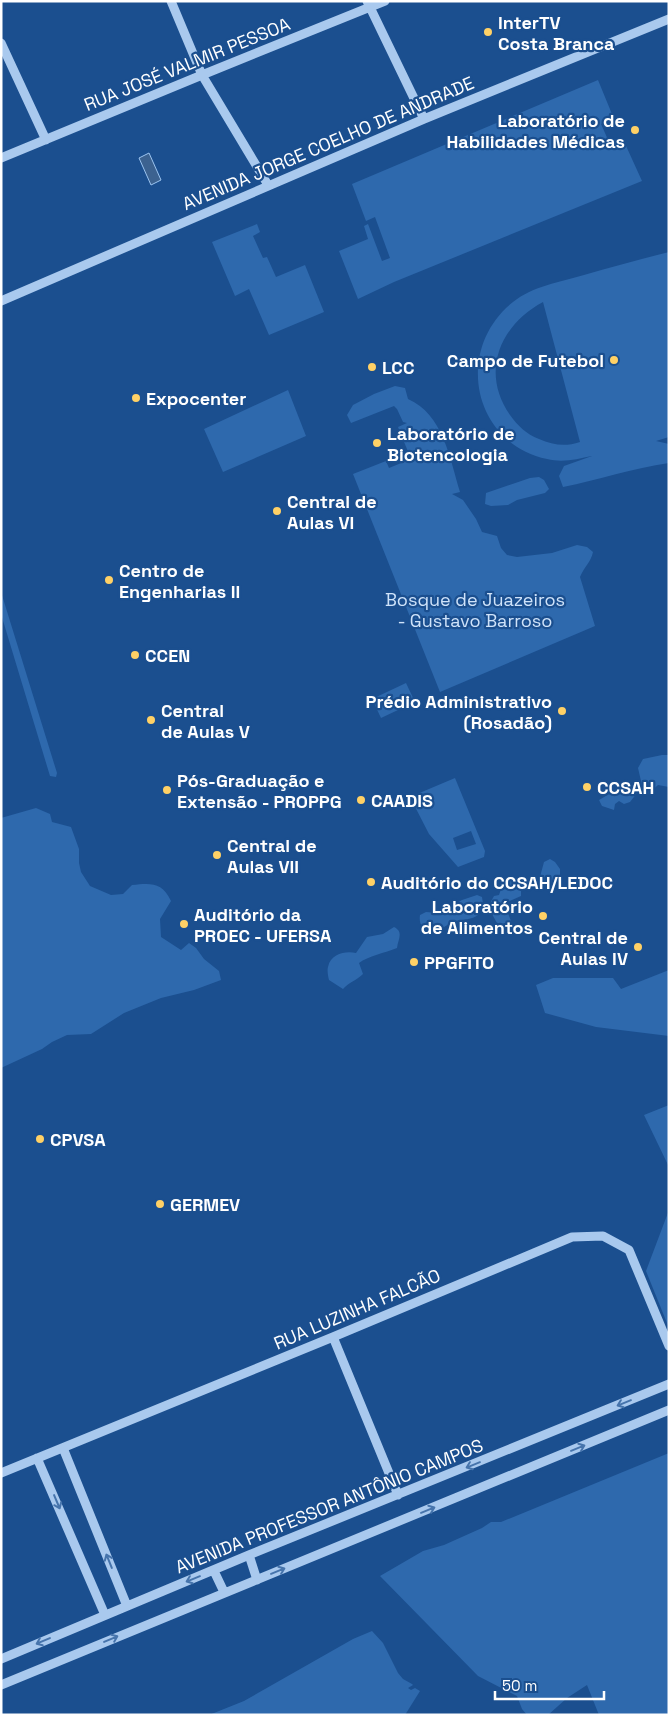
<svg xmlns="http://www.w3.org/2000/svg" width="670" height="1716" font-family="'Space Grotesk',sans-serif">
<rect width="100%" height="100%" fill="#1b4f8f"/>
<path fill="#2e69ad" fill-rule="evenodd" d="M598,80L614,119L601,124L609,142L622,137L642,181L394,282L358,299L339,251L368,239L364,226L368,224L382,261L390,258L375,217L366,221L352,184Z
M257,224L260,232L253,236L263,258L267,257L276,277L305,265L324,312L269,335L249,289L235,296L212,242Z
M669,252V437L656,441L669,444V463C633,468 598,480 563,487L559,476L564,466L592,456C577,459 563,463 547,459C472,443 454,349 513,302C533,286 560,282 584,275C612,267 641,259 669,252ZM543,302L580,442C565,447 553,445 539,439C526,434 518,426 510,415C480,372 500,325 543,302Z
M395,386L405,388L408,399C443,414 450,459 460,492L452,494L463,500L476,519L482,532L497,536L501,548L507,555L517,557L552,553L577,545L587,547L593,552C591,562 584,567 580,577L595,626L440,692L353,474L386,461L389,468L411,459L398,427L407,423L403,422L397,409L394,406L351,423L347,415L353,405L374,394Z
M288,390L306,436L223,472L204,429Z
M539,477L544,480L549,489L545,493L517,500L508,505L491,506L485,504L486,493L530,478Z
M1,592L57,773L56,777L50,776L1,614Z
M406,683L415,702L381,718L372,699Z
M662,755H669V787L658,785L648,794L637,793L630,802L624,804L619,801L615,804L614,810L602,806L599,800L611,793L640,782L641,781L638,768L643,759Z
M455,778L485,851L484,857L458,867L429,834L410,797ZM471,831L476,844L457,850L453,838Z
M36,808L50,814L52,822L71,827L79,849V863L81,872L90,886L111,895L123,894L132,885C151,883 162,882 171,901L160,919L161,937L181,950L189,943L196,948L204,959L219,971L221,980L194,990L161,998L124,1013L91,1034L67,1035L52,1042L42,1049L1,1068V818Z
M550,859L555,862L560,869V880L556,884L537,888L544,862Z
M510,880L518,882L521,887V896L505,903C506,914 516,924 511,934L497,927V923L488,907L494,896L499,895L503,883Z
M477,895L482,897L483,904C482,907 480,912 478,915C472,920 463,919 456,921C449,923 444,928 438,930C426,935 418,926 420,915L426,912L439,913L462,900Z
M394,927C404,932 398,939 397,948C385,953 368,956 359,963L363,974C356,981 349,982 343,989L329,980C328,976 327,970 328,967C331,953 346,951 356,953L367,937L383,934Z
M669,970V1036L596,1027L545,1013L536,985L553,978H613L621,989Z
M669,1105V1167L644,1115Z
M669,1210V1328L646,1271Z
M669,1453V1715H599L587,1685L567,1698L548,1715H527L522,1709L517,1696L478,1676L380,1576L423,1551L444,1545L482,1528L491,1522H501Z
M372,1631L383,1643L398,1673L403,1679L412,1684L413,1685L408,1688L411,1690L415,1688L420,1691L405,1715H209L244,1701L353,1639Z"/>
<path fill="#3c6290" stroke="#9cc4f0" d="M149,153L161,180L151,185L139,158Z"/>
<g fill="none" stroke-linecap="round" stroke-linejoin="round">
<path stroke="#a9c9ee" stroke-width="9" d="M171,1L202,75L268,185
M367,1L424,119
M1,43L46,140
M1,158L202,75L385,1
M1,301L424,119L669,19
M333,1337L398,1495
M63,1448L127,1606
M37,1458L105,1615
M1,1473L333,1337L572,1237L603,1236L629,1250L669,1346
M249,1555L257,1580
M214,1571L224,1592
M1,1659L249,1555L669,1384
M1,1685L669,1410"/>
</g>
<defs><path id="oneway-shaft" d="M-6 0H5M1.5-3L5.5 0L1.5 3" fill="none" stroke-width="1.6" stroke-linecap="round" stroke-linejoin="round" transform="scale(1.25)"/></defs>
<g stroke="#4674ac">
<use href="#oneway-shaft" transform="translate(624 1403) rotate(158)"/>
<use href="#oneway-shaft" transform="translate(578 1448) rotate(-22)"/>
<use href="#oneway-shaft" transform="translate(473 1465) rotate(158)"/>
<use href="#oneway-shaft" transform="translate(57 1502) rotate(67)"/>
<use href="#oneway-shaft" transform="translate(428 1510) rotate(-22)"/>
<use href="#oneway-shaft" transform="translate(109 1561) rotate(-112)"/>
<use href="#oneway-shaft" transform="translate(278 1571) rotate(-22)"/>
<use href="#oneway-shaft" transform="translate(193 1579) rotate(158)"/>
<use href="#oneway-shaft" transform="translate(111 1639) rotate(-23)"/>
<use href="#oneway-shaft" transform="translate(43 1641) rotate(157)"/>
</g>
<g fill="#ffd166" stroke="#1b4f8f" stroke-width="2">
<circle cx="488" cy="32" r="5"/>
<circle cx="635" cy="130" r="5"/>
<circle cx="614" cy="360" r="5"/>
<circle cx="372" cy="367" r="5"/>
<circle cx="136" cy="398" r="5"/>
<circle cx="377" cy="443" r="5"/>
<circle cx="277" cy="511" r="5"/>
<circle cx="109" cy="580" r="5"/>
<circle cx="135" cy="655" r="5"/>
<circle cx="562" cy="711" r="5"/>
<circle cx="151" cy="720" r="5"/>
<circle cx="587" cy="787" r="5"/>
<circle cx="167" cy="790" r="5"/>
<circle cx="361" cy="800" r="5"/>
<circle cx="217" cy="855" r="5"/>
<circle cx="371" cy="882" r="5"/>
<circle cx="543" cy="916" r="5"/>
<circle cx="184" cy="924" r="5"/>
<circle cx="638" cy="947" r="5"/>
<circle cx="414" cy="962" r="5"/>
<circle cx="40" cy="1139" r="5"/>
<circle cx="160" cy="1204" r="5"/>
</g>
<g text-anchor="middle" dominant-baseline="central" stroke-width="4.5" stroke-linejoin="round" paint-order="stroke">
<g font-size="18" font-weight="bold" fill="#fff" stroke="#1b4f8f" text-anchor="start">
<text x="498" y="22">InterTV<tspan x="498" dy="21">Costa Branca</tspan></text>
<text x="625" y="120" text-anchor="end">Laboratório de<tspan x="625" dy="21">Habilidades Médicas</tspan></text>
<text x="604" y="360" text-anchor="end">Campo de Futebol</text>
<text x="382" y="367">LCC</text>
<text x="146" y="398">Expocenter</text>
<text x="387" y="433">Laboratório de<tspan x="387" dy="21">Biotencologia</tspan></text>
<text x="287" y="501">Central de<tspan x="287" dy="21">Aulas VI</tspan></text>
<text x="119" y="570">Centro de<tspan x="119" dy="21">Engenharias II</tspan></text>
<text x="145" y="655">CCEN</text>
<text x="552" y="701" text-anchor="end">Prédio Administrativo<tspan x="552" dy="21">(Rosadão)</tspan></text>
<text x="161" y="710">Central<tspan x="161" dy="21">de Aulas V</tspan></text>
<text x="177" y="780">Pós-Graduação e<tspan x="177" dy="21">Extensão - PROPPG</tspan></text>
<text x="597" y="787">CCSAH</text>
<text x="371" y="800">CAADIS</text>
<text x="227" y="845">Central de<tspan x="227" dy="21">Aulas VII</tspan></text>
<text x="381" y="882">Auditório do CCSAH/LEDOC</text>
<text x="533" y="906" text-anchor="end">Laboratório<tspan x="533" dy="21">de Alimentos</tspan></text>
<text x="194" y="914">Auditório da<tspan x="194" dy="21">PROEC - UFERSA</tspan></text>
<text x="628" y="937" text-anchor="end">Central de<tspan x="628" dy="21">Aulas IV</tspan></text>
<text x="424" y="962">PPGFITO</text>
<text x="50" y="1139">CPVSA</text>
<text x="170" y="1204">GERMEV</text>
</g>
<g font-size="18" fill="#fff" stroke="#1b4f8f">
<text transform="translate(187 64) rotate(-22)">RUA JOSÉ VALMIR PESSOA</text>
<text transform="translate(328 143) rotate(-23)">AVENIDA JORGE COELHO DE ANDRADE</text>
<text transform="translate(357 1309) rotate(-23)">RUA LUZINHA FALCÃO</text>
<text transform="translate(329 1506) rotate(-22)">AVENIDA PROFESSOR ANTÔNIO CAMPOS</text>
</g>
<g font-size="18" fill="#cfe3fa" stroke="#1b4f8f">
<text x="475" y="599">Bosque de Juazeiros<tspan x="475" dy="21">- Gustavo Barroso</tspan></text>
</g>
</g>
<rect width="670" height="1716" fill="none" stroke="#ffffff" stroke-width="5"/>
<path d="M495 1691v8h109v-8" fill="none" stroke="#ffffff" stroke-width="2.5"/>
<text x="502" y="1691" font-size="15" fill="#ffffff" stroke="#1b4f8f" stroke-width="4" paint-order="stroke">50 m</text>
</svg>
